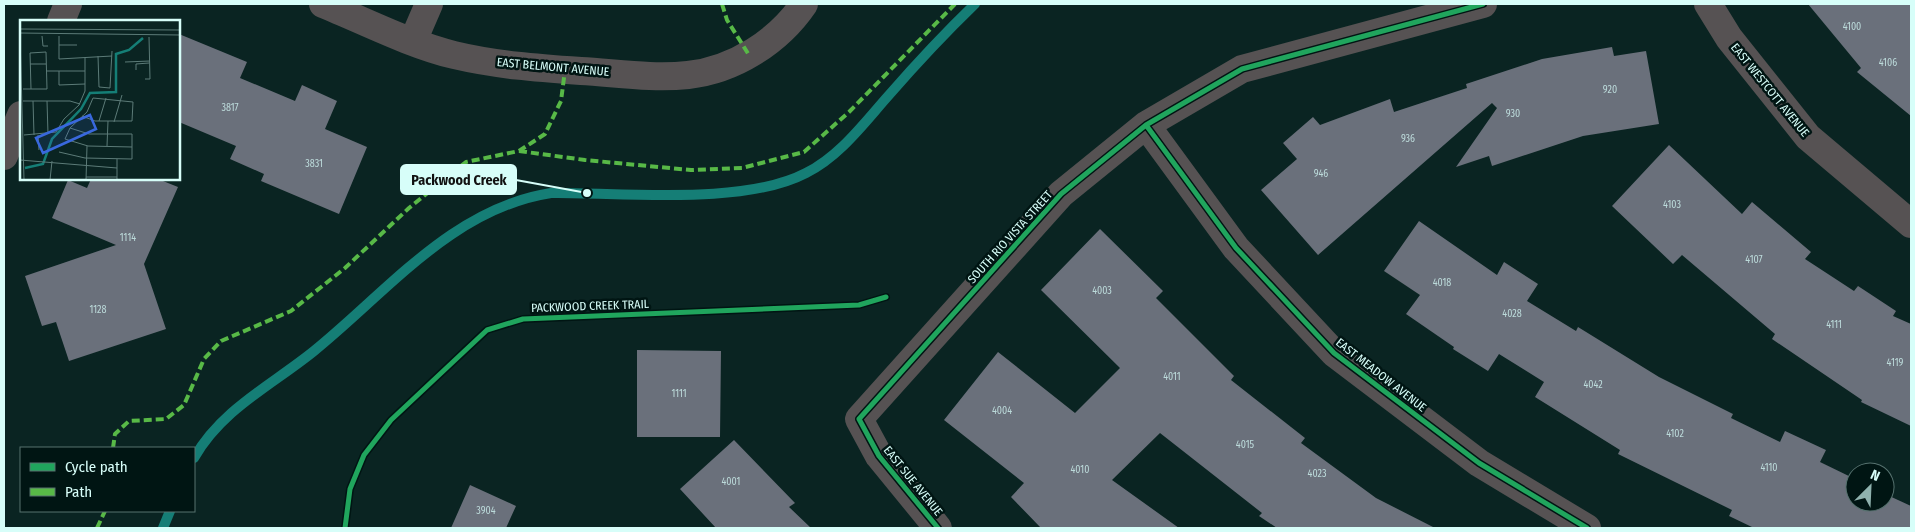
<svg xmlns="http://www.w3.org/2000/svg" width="1915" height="532" font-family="'Fira Sans Condensed',sans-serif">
<rect width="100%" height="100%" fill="#0a2422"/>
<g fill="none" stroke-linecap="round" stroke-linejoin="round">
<path stroke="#157e76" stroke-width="10" d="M194,458C222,409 272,385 314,351C387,292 453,208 551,193C622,192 743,206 806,173C840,156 864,123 889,95C916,64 945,33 975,4
M163,528L170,511"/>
</g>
<path fill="#6a707b" d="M1808,4H1911V116L1857,72L1861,68Z
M179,34L247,62L240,78L295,101L302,85L337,101L325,129L367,147L339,214L261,181L264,174L230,159L236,146L179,122Z
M1612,47L1614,56L1646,51L1659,124L1583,136L1492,166L1489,156L1456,167L1497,108L1492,103L1318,255L1261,190L1297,159L1283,143L1313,117L1320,125L1390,99L1394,112L1467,88L1466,84L1542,59Z
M1669,145L1742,214L1752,202L1811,252L1805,259L1854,291L1858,286L1896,311L1893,316L1911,324V426L1861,402L1862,400L1772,339L1775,334L1682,255L1673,264L1612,206Z
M91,179H158L178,187L144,264L166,329L69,361L56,322L42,326L25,276L116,245L52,218L68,180L87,188Z
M1419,221L1497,275L1504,262L1538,284L1527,301L1576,331L1578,327L1659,377L1733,414L1731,418L1780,442L1785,431L1826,450L1820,462L1855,479V502H1885V494L1911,506V528H1754L1729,516L1732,510L1618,454L1620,450L1535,397L1544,382L1499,354L1488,371L1453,349L1454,347L1406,314L1420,295L1384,271Z
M1100,229L1163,291L1156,298L1234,376L1231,380L1305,438L1301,443L1376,498L1435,528H1277L1259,516L1262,513L1160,433L1112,480L1179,528H1041L1011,497L1024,483L944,420L998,352L1075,413L1120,368L1041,290Z
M637,350L721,351L720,437H637Z
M734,440L795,503L789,507L811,528H716L680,489Z
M470,485L516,506L506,528H451Z"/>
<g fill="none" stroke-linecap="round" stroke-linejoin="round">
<path stroke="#565253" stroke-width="28" d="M323,4C365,21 409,44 454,55C496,65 538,68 581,71C616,73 653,79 688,75C734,70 778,42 804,4
M1708,4L1729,38L1808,137L1911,224
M61,21L68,4
M413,41L429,4
M1146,125L1236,248L1334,353L1479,463L1587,528
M4,156L21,115
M938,528L879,456L859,419L1061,194L1146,125L1242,69L1483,4"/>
<path stroke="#58b947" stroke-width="4" stroke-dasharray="8 4" stroke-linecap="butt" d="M722,4L727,20L749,55
M519,151L585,160L691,170L742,168L804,152L849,112L955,4
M113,448L115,434L129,421L166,419L184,405L204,359L221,341L291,311L345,268L409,208L466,162L519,151L545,134L561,101L565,70
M97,528L105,511"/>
<g stroke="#001513" stroke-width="8">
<path id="cycleway" d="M1146,125L1236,248L1334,353L1479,463L1587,528
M345,528L350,489L364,455L391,420L487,330L523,319L859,305L886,297
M938,528L879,456L859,419L1061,194L1146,125L1242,69L1483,4"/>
</g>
<use href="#cycleway" stroke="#20a55d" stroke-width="5"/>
</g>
<g text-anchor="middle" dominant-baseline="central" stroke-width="5" stroke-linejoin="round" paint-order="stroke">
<g font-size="10" fill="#bcdada">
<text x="1852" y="27">4100</text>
<text x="1888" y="63">4106</text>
<text x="1610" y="90">920</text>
<text x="230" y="108">3817</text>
<text x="1513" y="114">930</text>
<text x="1408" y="139">936</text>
<text x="314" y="164">3831</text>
<text x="1321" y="174">946</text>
<text x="1672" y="205">4103</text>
<text x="128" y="238">1114</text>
<text x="1754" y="260">4107</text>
<text x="1442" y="283">4018</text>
<text x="1102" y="291">4003</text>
<text x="98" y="310">1128</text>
<text x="1512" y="314">4028</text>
<text x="1834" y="325">4111</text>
<text x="1895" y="363">4119</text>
<text x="1172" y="377">4011</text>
<text x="1593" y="385">4042</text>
<text x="679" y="394">1111</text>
<text x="1002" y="411">4004</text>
<text x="1675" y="434">4102</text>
<text x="1245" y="445">4015</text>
<text x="1769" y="468">4110</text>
<text x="1080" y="470">4010</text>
<text x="1317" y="474">4023</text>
<text x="731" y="482">4001</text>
<text x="486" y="511">3904</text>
</g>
<g font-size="12" fill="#d7fef9" stroke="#001513">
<text transform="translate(553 67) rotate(5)">EAST BELMONT AVENUE</text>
<text transform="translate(1770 90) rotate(51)">EAST WESTCOTT AVENUE</text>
<text transform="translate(1010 237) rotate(-48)">SOUTH RIO VISTA STREET</text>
<text transform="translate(590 306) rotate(-2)">PACKWOOD CREEK TRAIL</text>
<text transform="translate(1381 375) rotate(38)">EAST MEADOW AVENUE</text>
<text transform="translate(913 481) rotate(51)">EAST SUE AVENUE</text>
</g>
</g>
<g transform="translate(20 20)">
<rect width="160" height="160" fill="#0a2422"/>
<path fill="none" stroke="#157e76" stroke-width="2.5" d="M5,148L23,144L32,119L61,89L70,73L96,72V34L109,30L123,18"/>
<path fill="none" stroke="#5c7b78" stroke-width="1" d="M0,9L160,10M0,13L160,15M0,16L4,160M22,16L23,26H28M39,16V39L92,36M39,25H57M78,36L79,67L90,68L92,31M105,42L130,41M10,44H26M116,50V44L129,43M27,51H65M39,51V65L65,64M125,59H130L129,17M3,69H27L26,32L10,33L11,69M3,81H50L60,84M13,81L14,115M27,81L28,114M62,96L75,101H112L113,82L73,78L67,92L50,108L45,119L68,126L112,127M79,101L86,78M94,102L102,75M4,115L36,112L44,99L59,85L65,71V38M18,115L19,130M87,126L88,101M39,132L65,138L112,139V114H69L50,108M0,140L97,148M66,157H97M30,160L32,141M66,160L67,126M97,160V139"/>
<path fill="#3968dd" fill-opacity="0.15" stroke="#3968dd" stroke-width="2.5" d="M70,95L76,109L23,133L16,118Z"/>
<rect width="160" height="160" fill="none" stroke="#d7fef9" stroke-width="2.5"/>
</g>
<path fill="none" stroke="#d7fef9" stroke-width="2" d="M587 193L516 180"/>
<circle fill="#d7fef9" stroke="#001513" stroke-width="2" cx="587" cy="193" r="5"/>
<rect fill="#d7fef9" stroke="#d7fef9" stroke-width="2" x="401" y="165" width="115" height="29" rx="5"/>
<g font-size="14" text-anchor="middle" font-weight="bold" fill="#111">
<text x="459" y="185">Packwood Creek</text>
</g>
<rect width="1915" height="532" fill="none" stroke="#d7fef9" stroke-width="10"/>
<rect x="20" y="447" width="175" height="65" fill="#001513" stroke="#56726f"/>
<rect x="30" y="463" width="25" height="8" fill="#20a55d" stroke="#56726f"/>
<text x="65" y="472" font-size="15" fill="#d7fef9">Cycle path</text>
<rect x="30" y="488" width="25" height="8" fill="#58b947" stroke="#56726f"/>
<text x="65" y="497" font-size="15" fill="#d7fef9">Path</text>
<g transform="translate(1870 487) rotate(24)"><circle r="24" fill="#001513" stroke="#56726f"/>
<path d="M0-4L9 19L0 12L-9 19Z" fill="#8fb2ae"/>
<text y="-8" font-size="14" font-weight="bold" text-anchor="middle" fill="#d7fef9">N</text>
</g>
</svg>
